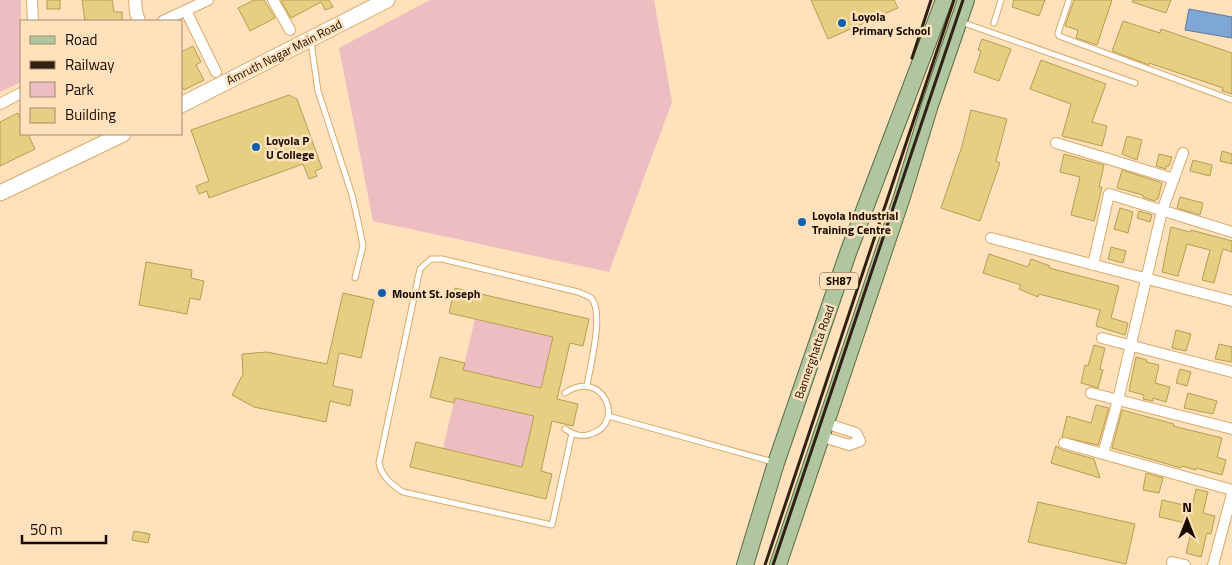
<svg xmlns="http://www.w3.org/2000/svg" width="1232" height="565" font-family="'Titillium Web',sans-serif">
<rect width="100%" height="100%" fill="#ffe1bb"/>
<path fill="#ecbec1" d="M0,0H21V82L0,92Z
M430,0H654L672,102L609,272L373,221L339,48Z
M475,319L553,337L541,388L463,370Z
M455,398L534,416L522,467L443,448Z"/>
<path fill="#7fa7d6" stroke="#607896" d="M1189,9L1232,17V38L1185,30Z"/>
<path fill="#e6cf82" stroke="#b59e52" d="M47,0H60V9H47Z
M82,0H112L114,12H122V21H85Z
M254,0H264L275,18L250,31L238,8Z
M283,0H329L333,7L325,10L321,2L291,18L281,1Z
M811,0H894L898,8L828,39Z
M1014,0H1045L1039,16L1012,7Z
M1074,0H1112L1097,45L1076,38L1078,30L1065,26Z
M1133,0H1171L1166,13L1132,2Z
M1123,21L1160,33L1161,29L1232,53V94L1222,91L1223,88L1149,63V65L1112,51Z
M982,39L1011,49L999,81L974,72L981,51L978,50Z
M193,46L201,62L196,65L204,80L184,90L181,85V52Z
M1041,60L1106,84L1092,122L1107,126L1102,146L1062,136L1071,104L1030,89Z
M289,95L297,99L322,168L315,171L317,176L309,179L303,164L209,198L207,191L199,194L196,186L209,181L191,130Z
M971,110L1007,119L996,161L1000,163L980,221L941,208L962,146Z
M18,113L21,120V134H28L35,149L0,166V122Z
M1127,136L1142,140L1137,160L1122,154Z
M1222,151L1232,154V164L1220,161Z
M1064,154L1104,165L1099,187H1102L1094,221L1071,215L1080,177L1060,172Z
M1159,154L1172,157L1169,166H1166V169L1156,166Z
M1193,160L1212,165L1210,176L1190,171Z
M1122,170L1162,183L1158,199H1156L1155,201L1143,197V195L1117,188Z
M1180,197L1203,203L1200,215L1177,208Z
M1120,208L1133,212L1128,233L1114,229Z
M1139,211L1152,215L1150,222L1137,218Z
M1171,227L1190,232L1191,230L1232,241V252L1223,249L1214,283L1202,280L1210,250L1187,244L1178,276L1162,272Z
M1111,247L1126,251L1123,263L1108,259Z
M989,254L1028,267L1031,259L1050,266L1049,268L1119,286L1111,318L1128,323L1125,335L1096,326L1100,310L1039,294L1038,297L1019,289L1021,285L983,273Z
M146,262L192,270L191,278L204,281L200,300L190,298L187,314L139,305Z
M455,288L589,319L583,346L570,343L557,399L578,404L573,426L552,421L541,471L552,474L546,499L410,467L416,442L522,467L534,416L455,398L454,403L430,397L440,357L465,363L463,370L541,388L553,337L449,313Z
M343,293L374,300L361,358L339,353L333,386L353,390L350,406L330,401L326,422L254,407L232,395L243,374L242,354L267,352L327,364Z
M1176,330L1191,334L1186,351L1172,348Z
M1219,344L1232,347V362L1215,359Z
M1094,345L1105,348L1100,369L1103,370L1098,388L1081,383L1085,365L1088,366Z
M1136,357L1147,360L1146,362L1159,365L1155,383L1170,387L1166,402L1153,398V401L1143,399L1144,395L1129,391Z
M1180,369L1191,372L1187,386L1176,383Z
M1188,393L1217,401L1213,414L1184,408Z
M1096,405L1109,408L1098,445L1062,437L1067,416L1091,423Z
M1122,410L1174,424L1173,426L1222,438L1217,457L1226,460L1222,475L1196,468V470L1182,466L1181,468L1112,448Z
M1056,446L1062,450L1094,459L1100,478L1051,463Z
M1146,473L1163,478L1159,493L1143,490Z
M1196,489L1208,492L1203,513L1215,516L1211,534L1207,533L1201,557L1186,553L1192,529L1184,527L1186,523L1159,517L1162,500L1192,507Z
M1038,502L1135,524L1126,564L1028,542Z
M134,531L150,534L148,543L132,540Z"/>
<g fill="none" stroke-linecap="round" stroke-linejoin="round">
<g stroke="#daaa6a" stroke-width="7">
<path id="service" d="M1069,0L1058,33L1059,36L1232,100
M961,22L1135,83
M994,23L1001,0
M311,42L318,91L352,195L358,221L363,246L355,278
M565,393C602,367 627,423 591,434C581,438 573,434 565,429
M608,416L773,462
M572,433L552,525L403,492C391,484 382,477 379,463L420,269L431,259H442L578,292C582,294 589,296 592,299C604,315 590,366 587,386"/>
</g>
<g stroke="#daaa6a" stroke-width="12">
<path id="minor" d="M32,0L33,21
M273,0L290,30
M186,11L216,72
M163,21L208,0
M0,104L21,93
M1056,143L1174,179
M991,238L1232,301
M1093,265L1109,194L1232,232
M1102,338L1232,372
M1091,393L1232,429
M820,436L849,445L860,441L856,433L825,423
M1064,443L1232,490
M1103,454L1118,400L1162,211L1183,153
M1172,562L1185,565
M1213,565L1232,494"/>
</g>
<g stroke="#daaa6a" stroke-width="14">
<path id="tertiary" d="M135,0L136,12L139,21"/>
</g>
<g stroke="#daaa6a" stroke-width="17">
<path id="secondary" d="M181,105L387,0
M0,193L123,134"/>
</g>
<g stroke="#596c40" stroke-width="18">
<path id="primary" d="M745,565L776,463L848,253L944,0
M778,565L902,197L930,105L966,0"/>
</g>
<use href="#service" stroke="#fff" stroke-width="5"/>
<use href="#minor" stroke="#fff" stroke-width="10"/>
<use href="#tertiary" stroke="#fff" stroke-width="12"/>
<use href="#secondary" stroke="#fff" stroke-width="15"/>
<use href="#primary" stroke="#b0c6a1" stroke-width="16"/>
<path stroke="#302113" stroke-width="3" d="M912,58L931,0
M765,565L954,0
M773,565L963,0"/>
</g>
<g fill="#0d5fad" stroke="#ffe1bb" stroke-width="2">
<circle cx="842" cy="23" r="5"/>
<circle cx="256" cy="147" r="5"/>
<circle cx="802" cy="222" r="5"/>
<circle cx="382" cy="293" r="5"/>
</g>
<g text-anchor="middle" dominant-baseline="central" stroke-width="5" stroke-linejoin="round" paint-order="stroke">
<rect fill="#ffe1bb" stroke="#5d4b38" stroke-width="1" x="820" y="272.5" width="38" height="17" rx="4"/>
<g font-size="11" font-weight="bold" fill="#180b00">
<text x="839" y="281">SH87</text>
</g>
<g font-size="12" font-weight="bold" fill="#180b00" stroke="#ffe1bb" text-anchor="start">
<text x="852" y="16">Loyola<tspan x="852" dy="14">Primary School</tspan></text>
<text x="266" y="140">Loyola P<tspan x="266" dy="14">U College</tspan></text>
<text x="812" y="215">Loyola Industrial<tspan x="812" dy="14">Training Centre</tspan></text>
<text x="392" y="293">Mount St. Joseph</text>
</g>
<g font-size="12" fill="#180b00" stroke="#ffe1bb">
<text transform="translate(284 52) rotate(-27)">Amruth Nagar Main Road</text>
<text transform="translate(814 352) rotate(-71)">Bannerghatta Road</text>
</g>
</g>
<rect x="20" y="20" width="162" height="115" fill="#ffe1bb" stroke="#a38b70"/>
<rect x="30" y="36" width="25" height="8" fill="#b0c6a1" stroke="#a38b70"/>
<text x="65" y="45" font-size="15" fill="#180b00">Road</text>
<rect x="30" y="61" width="25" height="8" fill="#302113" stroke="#a38b70"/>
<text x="65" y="70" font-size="15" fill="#180b00">Railway</text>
<rect x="30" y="82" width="25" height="15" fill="#ecbec1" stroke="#a38b70"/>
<text x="65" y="95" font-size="15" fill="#180b00">Park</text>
<rect x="30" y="108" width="25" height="15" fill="#e6cf82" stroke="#a38b70"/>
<text x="65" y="120" font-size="15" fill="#180b00">Building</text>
<g transform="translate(1187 520)" stroke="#ffe1bb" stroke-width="4" paint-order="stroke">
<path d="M0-4L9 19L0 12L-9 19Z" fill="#180b00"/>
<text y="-8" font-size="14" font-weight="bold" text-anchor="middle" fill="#180b00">N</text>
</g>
<path d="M22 535v8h84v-8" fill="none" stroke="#180b00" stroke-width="2.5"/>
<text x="30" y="535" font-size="15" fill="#180b00" stroke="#ffe1bb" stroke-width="4" paint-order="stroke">50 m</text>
</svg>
